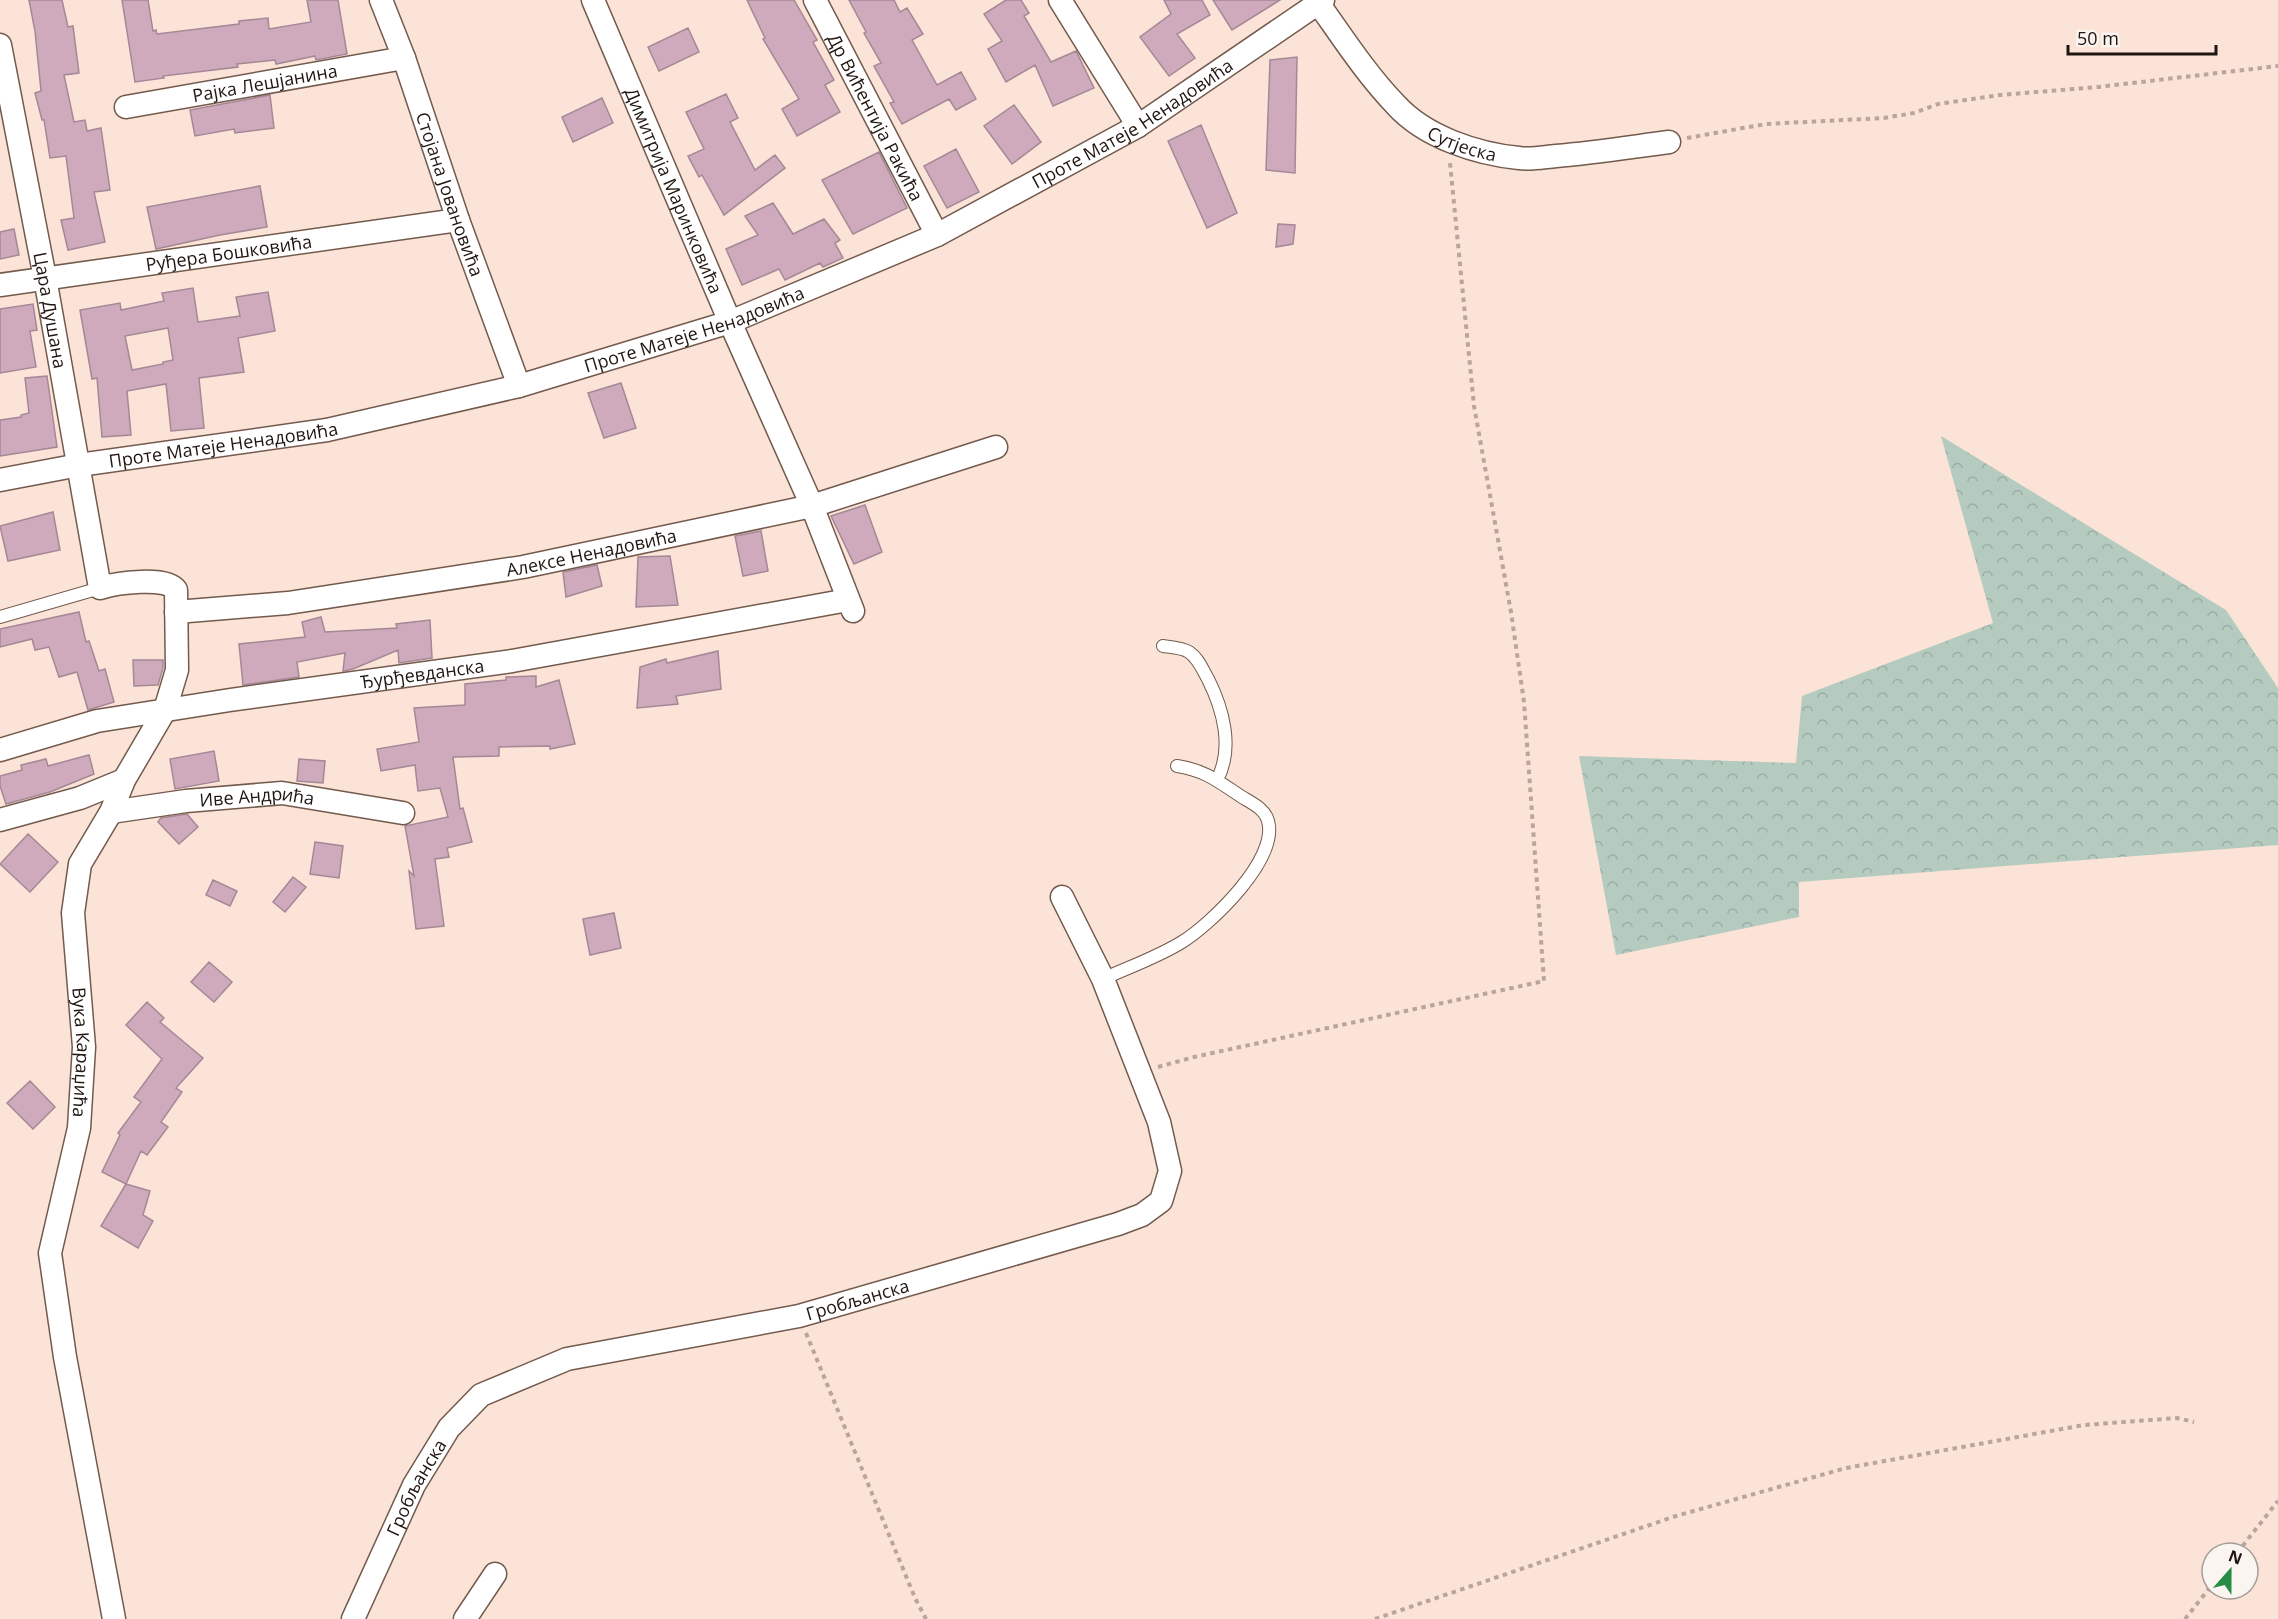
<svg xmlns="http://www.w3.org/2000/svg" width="2278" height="1619" font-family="'Open Sans',sans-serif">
<defs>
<pattern id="forest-crowns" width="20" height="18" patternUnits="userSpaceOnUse" patternTransform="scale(1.5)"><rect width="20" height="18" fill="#b5cbbf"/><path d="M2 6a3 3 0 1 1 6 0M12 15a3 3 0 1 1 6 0" fill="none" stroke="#9baea3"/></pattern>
</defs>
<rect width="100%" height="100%" fill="#fbe3d7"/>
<path fill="url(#forest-crowns)" d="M1941,436L2226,610L2278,688V845L1799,882V917L1616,955L1579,756L1796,763L1802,696L1993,623Z"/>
<path fill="#ceaabc" stroke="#a48896" stroke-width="1.5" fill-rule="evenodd" d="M29,0H62L68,27L73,26L79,73L64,75L74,122L85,120L87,131L101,128L110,190L94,192L105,242L68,250L61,220L74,218L66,156L50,158L44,120H42L35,93L41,91L35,31Z
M122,0H148L153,31L156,30L157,34L239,24V21L268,18L269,29L311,22L307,0H338L347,54L316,60L315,56L276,64L275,60L237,64L238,67L163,76L164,78L135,82Z
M747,0H794L817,40L813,42L834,80L825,85L840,112L797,136L782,109L799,99L763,39L765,38Z
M849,0H894L900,12L907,8L923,34L912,40L937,85L961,72L976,99L956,110L949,99L902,124L890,103L894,102L874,66L881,63L864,33L866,32Z
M1006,0H1021L1029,13L1024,16L1051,62L1076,51L1094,88L1053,106L1035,65L1006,82L988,49L1002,41L984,14Z
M1164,0H1202L1210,15L1177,34L1195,58L1169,76L1140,37L1171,14Z
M1213,0H1280L1232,30Z
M688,28L699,52L659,71L648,47Z
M1297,57L1295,173L1266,170L1270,60Z
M726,94L738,118L730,122L755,170L775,155L785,168L724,215L702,175L699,177L688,156L704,149L686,112Z
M270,95L274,128L235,133L234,129L195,136L190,110Z
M602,98L613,123L573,142L562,117Z
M1014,105L1041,142L1012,164L984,126Z
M1201,125L1237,213L1207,228L1168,141Z
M956,149L979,192L947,208L924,166Z
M879,152L907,208L853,234L822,180Z
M260,186L267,227L220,235L156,249L147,207Z
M773,203L793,234L824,219L840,240L835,243L843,258L823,267L820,263L785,280L779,269L742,285L726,249L758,235L745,216Z
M1278,224L1295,225L1293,244L1276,247Z
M14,229L19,255L0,259V232Z
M193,288L198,322L240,316L236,297L268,292L275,331L238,338L244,372L199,378L204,428L171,431L166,384L127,391L131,435L102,437L97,378L92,379L80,310L120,303L121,310L164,301L162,293ZM168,328L173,360L163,362V364L132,370L125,336Z
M33,304L37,330L30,331L36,367L0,373V309Z
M47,376L57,447L0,456V420L21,417V415L29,413L25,378Z
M621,383L636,428L604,438L588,393Z
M865,505L882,552L854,564L831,516Z
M53,512L60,550L8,561L0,526Z
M761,531L768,571L743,576L735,536Z
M670,556L678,605L636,607L638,557Z
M597,565L602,586L566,597L563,572Z
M79,612L86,642L89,641L99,671L105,669L114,702L88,710L77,672L59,677L49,647L35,650L32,639L0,647V629Z
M321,617L325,632L397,628L396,624L430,620L432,658L399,663L398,650L353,669L343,671L345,653L297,662L299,677L243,685L239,644L305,637L302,622Z
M718,651L721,689L676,696L678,704L637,708L640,667L666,659L667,663Z
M133,660H163V668L158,685L134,686Z
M536,676V687L559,680L575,744L550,749V746L499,747V756L453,757L460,809L463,808L472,842L447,848L449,857L435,859L444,926L416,929L409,871L414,876L405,826L448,817L440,788L418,791L415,765L381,771L377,749L419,742L414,708L465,705V684L506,680V677Z
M214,751L219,781L175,789L170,759Z
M89,755L94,774L50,792L6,804L0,786V776L22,770L21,765L46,759L48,766Z
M299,759L325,761L323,783L297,781Z
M187,814L198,827L179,844L158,822L161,818Z
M28,834L58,862L30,892L0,864Z
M315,842L343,846L339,878L310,874Z
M293,877L306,887L285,912L273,902Z
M213,880L237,891L230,906L206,895Z
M614,913L621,948L590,955L583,919Z
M209,962L232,982L214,1002L191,982Z
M147,1002L164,1018L160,1022L203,1058L176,1088L182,1092L161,1122L168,1127L147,1155L141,1151L126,1184L102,1172L120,1135L118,1133L141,1102L134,1097L162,1059L126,1025Z
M30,1081L55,1107L33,1129L7,1103Z
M126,1184L150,1191L143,1215L153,1221L138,1248L101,1226Z"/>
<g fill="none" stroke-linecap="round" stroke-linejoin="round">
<g stroke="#735a4d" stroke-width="14">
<path id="service" d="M0,617L100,588
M1163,646C1171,647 1183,648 1189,652C1199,659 1202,669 1208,679C1223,709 1234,748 1217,780
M1103,979C1129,967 1158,957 1182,942C1211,924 1279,859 1268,821C1265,809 1252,803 1242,797C1219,782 1205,770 1177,766"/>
</g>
<g stroke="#735a4d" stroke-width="25">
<g id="minor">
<path id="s1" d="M381,0L404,58L458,220L519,386"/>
<path id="s2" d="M593,0L730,322L812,506L853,611"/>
<path id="s3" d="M815,0L937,235"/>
<path d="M1060,0L1138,126"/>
<path id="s4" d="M1316,0C1341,35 1366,74 1396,105C1425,137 1477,154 1519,158C1531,160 1544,157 1556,156C1594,153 1631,147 1669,142"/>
<path id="s5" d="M0,45L45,278L100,588C116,583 167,576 176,590L177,670L165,710L124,780L111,812L80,864L73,913L84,1047L79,1128L50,1253L65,1357L114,1619"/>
<path id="s6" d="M126,107L404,58"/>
<path id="s7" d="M0,285L458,220"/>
<path id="s8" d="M0,480L79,465L327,430L519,386L730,322L937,235L1138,126L1323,0"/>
<path id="s9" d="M176,612L288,603L523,567L812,506L996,447"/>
<path id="s10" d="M0,750L97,721L230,700L512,661L848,600"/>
<path id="s11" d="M111,812L186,801L282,793L403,813"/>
<path d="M0,820L80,798L124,780"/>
<path id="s12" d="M353,1619L414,1485L449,1428L481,1395L567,1359L799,1316L1118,1224L1142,1215L1161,1201L1170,1171L1159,1122L1103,979L1062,897"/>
<path d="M465,1619L495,1574"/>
</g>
</g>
<path stroke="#b9a59b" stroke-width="4" stroke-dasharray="4.5 4.5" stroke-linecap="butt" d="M1687,138L1766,124L1884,118L1914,113L1938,104L2000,95L2098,87L2278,66
M1158,1067L1194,1057L1544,981L1524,702L1511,612L1474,406L1450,163
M806,1333L915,1598L926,1619
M2237,1553L2278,1501
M1375,1619L1676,1516L1846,1468L2084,1425L2177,1418L2194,1422
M2185,1619L2212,1585"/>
<use href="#service" stroke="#fff" stroke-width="12"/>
<use href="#minor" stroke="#fff" stroke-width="22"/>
</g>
<g text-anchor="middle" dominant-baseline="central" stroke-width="4.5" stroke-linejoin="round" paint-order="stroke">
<g font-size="18" fill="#201611" stroke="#fbf5f1">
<text stroke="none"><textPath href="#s6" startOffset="141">Рајка Лешјанина</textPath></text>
<text stroke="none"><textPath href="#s3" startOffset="132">Др Вићентија Ракића</textPath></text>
<text stroke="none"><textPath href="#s8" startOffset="1198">Проте Матеје Ненадовића</textPath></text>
<text stroke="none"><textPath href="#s4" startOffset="210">Сутјеска</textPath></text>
<text stroke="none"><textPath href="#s2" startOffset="207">Димитрија Маринковића</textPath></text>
<text stroke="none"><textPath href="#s1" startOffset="206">Стојана Јовановића</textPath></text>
<text stroke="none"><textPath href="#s7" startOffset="231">Руђера Бошковића</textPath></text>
<text stroke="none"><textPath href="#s5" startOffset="270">Цара Душана</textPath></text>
<text stroke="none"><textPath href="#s8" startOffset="712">Проте Матеје Ненадовића</textPath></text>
<text stroke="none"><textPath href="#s8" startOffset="226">Проте Матеје Ненадовића</textPath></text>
<text stroke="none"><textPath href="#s9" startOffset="420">Алексе Ненадовића</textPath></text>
<text stroke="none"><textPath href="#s10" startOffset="430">Ђурђевданска</textPath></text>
<text stroke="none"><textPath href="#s11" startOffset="147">Иве Андрића</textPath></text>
<text stroke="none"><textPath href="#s5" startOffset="1118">Вука Караџића</textPath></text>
<text stroke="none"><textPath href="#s12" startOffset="650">Гробљанска</textPath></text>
<text stroke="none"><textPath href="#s12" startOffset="146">Гробљанска</textPath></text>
</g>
</g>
<g transform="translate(2230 1571) rotate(21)"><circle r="28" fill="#fbf5f1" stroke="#a39c97" stroke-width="1.5"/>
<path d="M0-4.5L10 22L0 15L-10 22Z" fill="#258d43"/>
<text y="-9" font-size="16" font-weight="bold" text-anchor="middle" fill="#201611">N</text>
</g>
<path d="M2068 45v9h148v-9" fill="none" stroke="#201611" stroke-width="3"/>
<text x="2077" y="45" font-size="18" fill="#201611" stroke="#fbf5f1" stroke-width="4.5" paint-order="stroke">50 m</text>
</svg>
